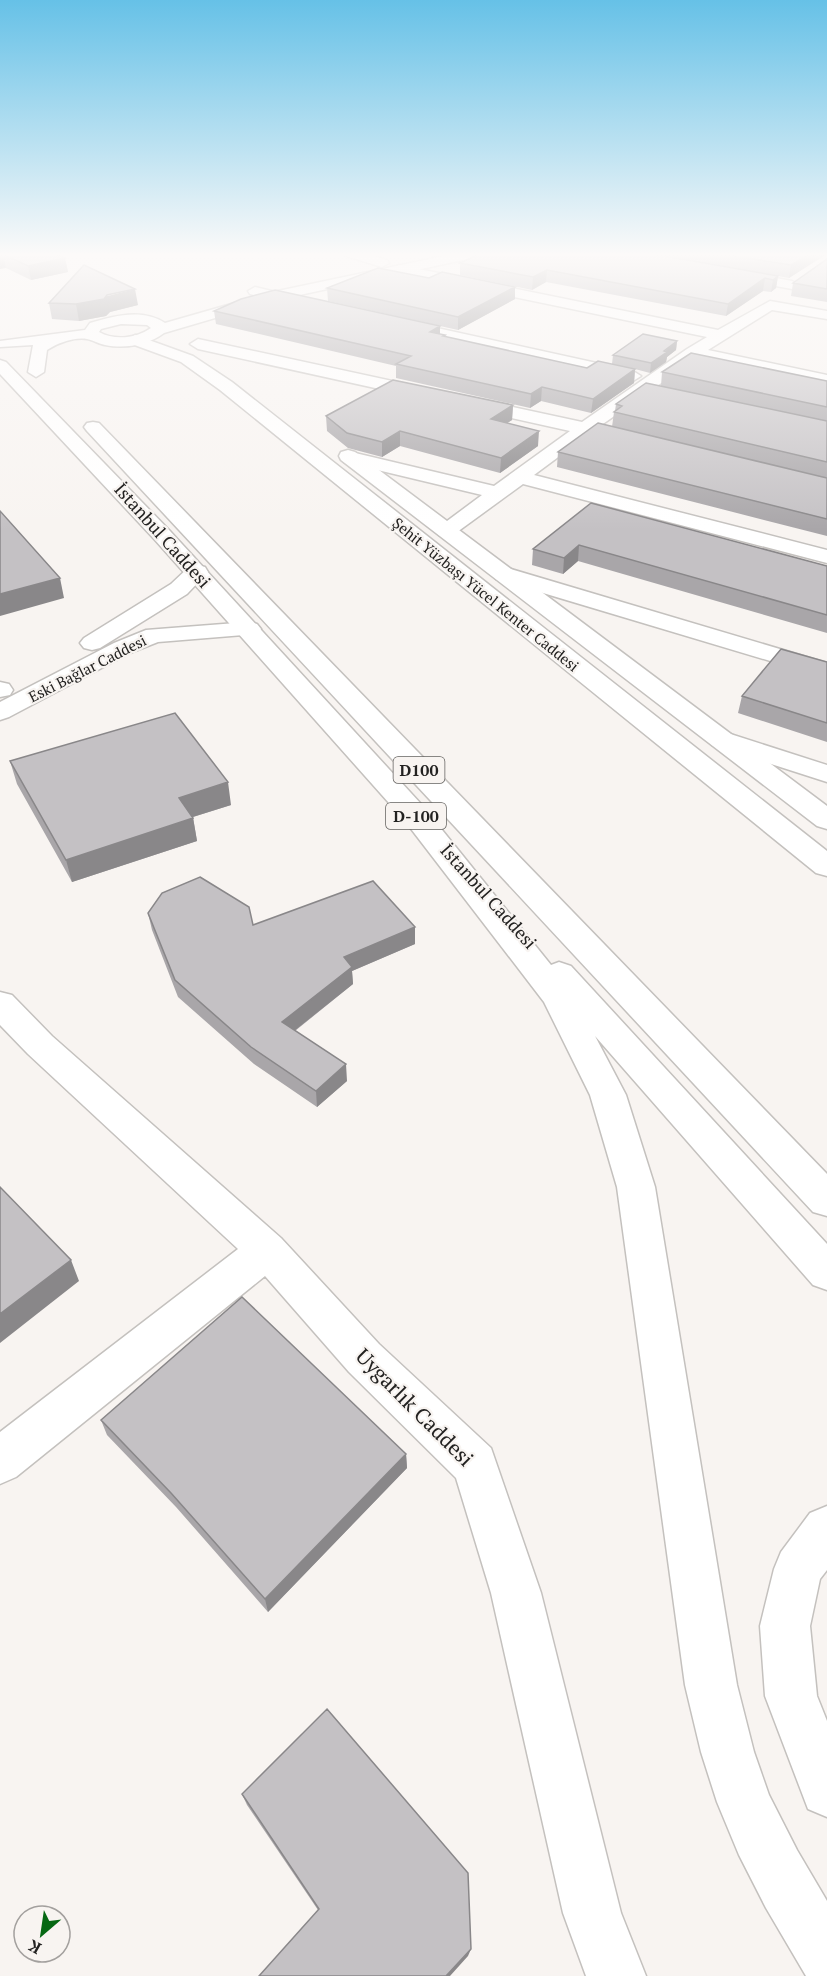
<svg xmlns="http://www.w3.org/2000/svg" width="827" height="1976" font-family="'PT Serif',serif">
<rect width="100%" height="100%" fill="#f8f4f1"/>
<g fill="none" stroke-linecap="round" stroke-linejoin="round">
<g stroke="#c4c1be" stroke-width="3">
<path id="street" d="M399,265L718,330L770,301L827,311V319L772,310L708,350L827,375V385L697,358L600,426L639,435L642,439L639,443L633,444L588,435L534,475L827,550V563L523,484L453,535L446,537L439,535L436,531L439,527L482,495L344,462L342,458L344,454L351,452L494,486L570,431L198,349L190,344L198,339L582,422L687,349L707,337L394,272L392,269Z
M732,270L792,281L799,285L792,289L727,277L725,274L727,271Z
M255,287L313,301L315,304L308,308L250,294L248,291Z
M396,319L633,371L641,376L633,381L391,327L388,324Z
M504,567L827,663V678L496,579L493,574L496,569Z
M0,682L9,684L13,690L10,695L0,697Z
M721,731L827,765V782L712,745L708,739L712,733Z
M0,992L12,995L52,1036L281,1238L379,1344L491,1448L541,1593L621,1913L646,1976H586L563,1913L491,1593L456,1478L349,1372L265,1276L16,1477L0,1484V1432L238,1249L28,1054L0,1025Z"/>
</g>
<g stroke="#c4c1be" stroke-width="3">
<path id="secondary" d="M344,253H364L387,260L389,263L382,267L346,256Z
M135,335L193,356L232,382L827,851V876L816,873L220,390L181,362L129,343L127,340Z
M348,450L355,452L827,806V829L817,826L341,460L339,456L341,452Z"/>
</g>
<g stroke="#c4c1be" stroke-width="3">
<path id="primary" d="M458,253H484L477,257L276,300L164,333C148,345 125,349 105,345C99,344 93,340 87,339C74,337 58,343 47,350L44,372L36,377L28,372L33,345L0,347V341L85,330L90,323C114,316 142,308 165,323L273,292ZM121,324L147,325L151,328C137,338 115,341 99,332L101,329Z
M197,565L205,567L208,572L187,594L100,648L92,650L84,648L80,643L84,638L171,584L189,567Z
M249,622L257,624L261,629L257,634L158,642L130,653L9,717L0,720V702L114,643L146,630Z"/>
</g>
<g stroke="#c4c1be" stroke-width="3">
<path id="highway" d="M0,360L6,362L170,531L422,805L551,965L559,962L571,966L827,1244V1290L813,1285L595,1036L626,1095L655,1187L737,1685L754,1752L769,1795L797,1850L827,1901V1976H806L766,1908L739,1855L717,1802L701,1752L685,1685L617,1187L590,1095L544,1002L405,821L155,540L0,374Z
M93,422L99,423L827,1174V1216L813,1212L87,431L84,427L87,423Z
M827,1506V1570L820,1579L810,1626L817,1696L827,1721V1817L808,1809L765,1696L760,1626L774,1569L781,1552L810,1513Z"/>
</g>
<use href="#street" fill="#fff" fill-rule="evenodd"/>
<use href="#secondary" fill="#fff" fill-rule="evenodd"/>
<use href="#primary" fill="#fff" fill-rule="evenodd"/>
<use href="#highway" fill="#fff" fill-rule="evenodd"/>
</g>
<path fill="#a9a6a9" d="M0,253L65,258L68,272L31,280L6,268Z
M482,253H827L789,278L778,276L776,288L771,292L763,291L726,316L546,282L532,290L460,275V263Z
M827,259V302L791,296L793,283Z
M429,278L515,299L458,330L328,301L327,288Z
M49,303L138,305L110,312L106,316L79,321L52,319Z
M214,311L440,334L445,335V337L587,368L612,364L613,355L677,341L676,350L667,357L666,362L650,373L635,369L634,383L591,413L541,401L530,408L396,378V366L216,324Z
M662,372L827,381V478L612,427L614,412L615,411L616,404L661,386Z
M513,405L512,420L507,423L538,446L500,473L400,446L382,457L348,448L327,431L326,416Z
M558,452L827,478V536L557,467Z
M591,503L827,566V633L578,561L563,574L532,565L533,549Z
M827,662V742L738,713L742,696Z
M10,761L231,805L193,817L197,841L72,882L17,784Z
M148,913L253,925L415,927V944L352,971L353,984L295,1031L347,1081L317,1107L254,1064L178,997L152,930Z
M101,1420L406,1454L407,1468L268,1612L176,1507L107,1435Z
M242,1794L468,1956L318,1910L247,1805Z"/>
<path fill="#898789" d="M812,253H827V254L789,278L791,265Z
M0,254H3L6,268L0,269Z
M65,258L68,272L31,280L28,266Z
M547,270L546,282L532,290L533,277Z
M778,276L776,288L771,292L773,280Z
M765,278L763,291L726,316L728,304Z
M515,287V299L458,330V317Z
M135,289L138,305L110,312L106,316L79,321L76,304Z
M440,326V339L430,332Z
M677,341L676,350L667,357L666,362L650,373L651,363Z
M635,369L634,383L591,413L593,399Z
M542,387L541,401L530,408L531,394Z
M513,405L512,420L490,434L491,419Z
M400,431V446L382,457V442Z
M539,431L538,446L500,473L501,458Z
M579,545L578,561L563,574L564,558Z
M60,578L64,598L0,616V594Z
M228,782L231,805L183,820L179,798Z
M193,818L197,841L72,882L66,860Z
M415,927V944L352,971L353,984L284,1039L282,1022L344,957Z
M346,1064L347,1081L317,1107L316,1091Z
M71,1260L79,1281L0,1343V1314Z
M406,1454L407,1468L268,1612L265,1599Z
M471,1949L468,1956L450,1976H446Z"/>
<path fill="#c4c1c4" stroke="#898789" stroke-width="1.5" d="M0,253H54L65,258L28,266L3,254H0Z
M482,253H647L778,276L773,280L765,278L728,304L547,270L533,277L460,263Z
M715,253H812L791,265Z
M827,259V289L793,283Z
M84,265L135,289L107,295L104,299L76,304L49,303Z
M378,268L429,278L442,272L515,287L458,317L327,288Z
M275,290L440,326L430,332L445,335L443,336L587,368L598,361L635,369L593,399L542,387L531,394L396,364L411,356L214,311L241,299Z
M643,334L677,341L664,351L667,352L651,363L613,355Z
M691,353L827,381V407L662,372Z
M393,380L513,405L491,419L539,431L501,458L400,431L382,442L347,433L326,416Z
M646,383L827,421V462L614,412L622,406L616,404Z
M598,423L827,478V519L558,452Z
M591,503L827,566V615L579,545L564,558L533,549Z
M0,511L60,578L0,594Z
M781,649L827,662V723L742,696Z
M175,713L228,782L179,798L193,818L66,860L10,761Z
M200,877L249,907L253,925L373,881L415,927L344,957L352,967L282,1022L346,1064L316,1091L251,1047L175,980L148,913L162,893Z
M0,1187L71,1260L0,1314Z
M242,1297L406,1454L265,1599L171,1493L101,1420Z
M327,1709L468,1873L471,1949L446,1976H259L319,1909L242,1794Z"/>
<linearGradient id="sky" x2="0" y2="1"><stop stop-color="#66c1e7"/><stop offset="0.48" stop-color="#fcfaf9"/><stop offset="1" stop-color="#fcfaf9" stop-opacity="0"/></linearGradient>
<rect width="827" height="530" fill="url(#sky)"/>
<g text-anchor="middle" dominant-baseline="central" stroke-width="4.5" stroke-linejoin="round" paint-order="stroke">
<g font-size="15" fill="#232221" stroke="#f8f4f1">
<text transform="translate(486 594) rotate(39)">Şehit Yüzbaşı Yücel Kenter Caddesi</text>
<text transform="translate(87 668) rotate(-27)">Eski Bağlar Caddesi</text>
</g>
<g fill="#f8f4f1" stroke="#63615f" stroke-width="1.5">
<rect x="393.5" y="757" width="51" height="26" rx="4.5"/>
<rect x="386" y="803" width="60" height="26" rx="4.5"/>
</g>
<g font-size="16" font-weight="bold" fill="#232221">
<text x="419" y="770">D100</text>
<text x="416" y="816">D-100</text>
</g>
<g font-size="18" fill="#232221" stroke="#f8f4f1">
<text transform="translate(163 535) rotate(48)">İstanbul Caddesi</text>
<text transform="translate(489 896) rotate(48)">İstanbul Caddesi</text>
</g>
<g font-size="21" fill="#232221" stroke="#f8f4f1">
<text transform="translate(415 1407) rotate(45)">Uygarlık Caddesi</text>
</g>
</g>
<g transform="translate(42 1934) rotate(209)"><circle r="28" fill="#f8f4f1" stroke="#a3a09e" stroke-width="1.5"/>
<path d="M0-4.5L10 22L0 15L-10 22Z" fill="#066813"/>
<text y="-9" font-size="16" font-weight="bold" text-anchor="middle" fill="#232221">K</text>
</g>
</svg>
